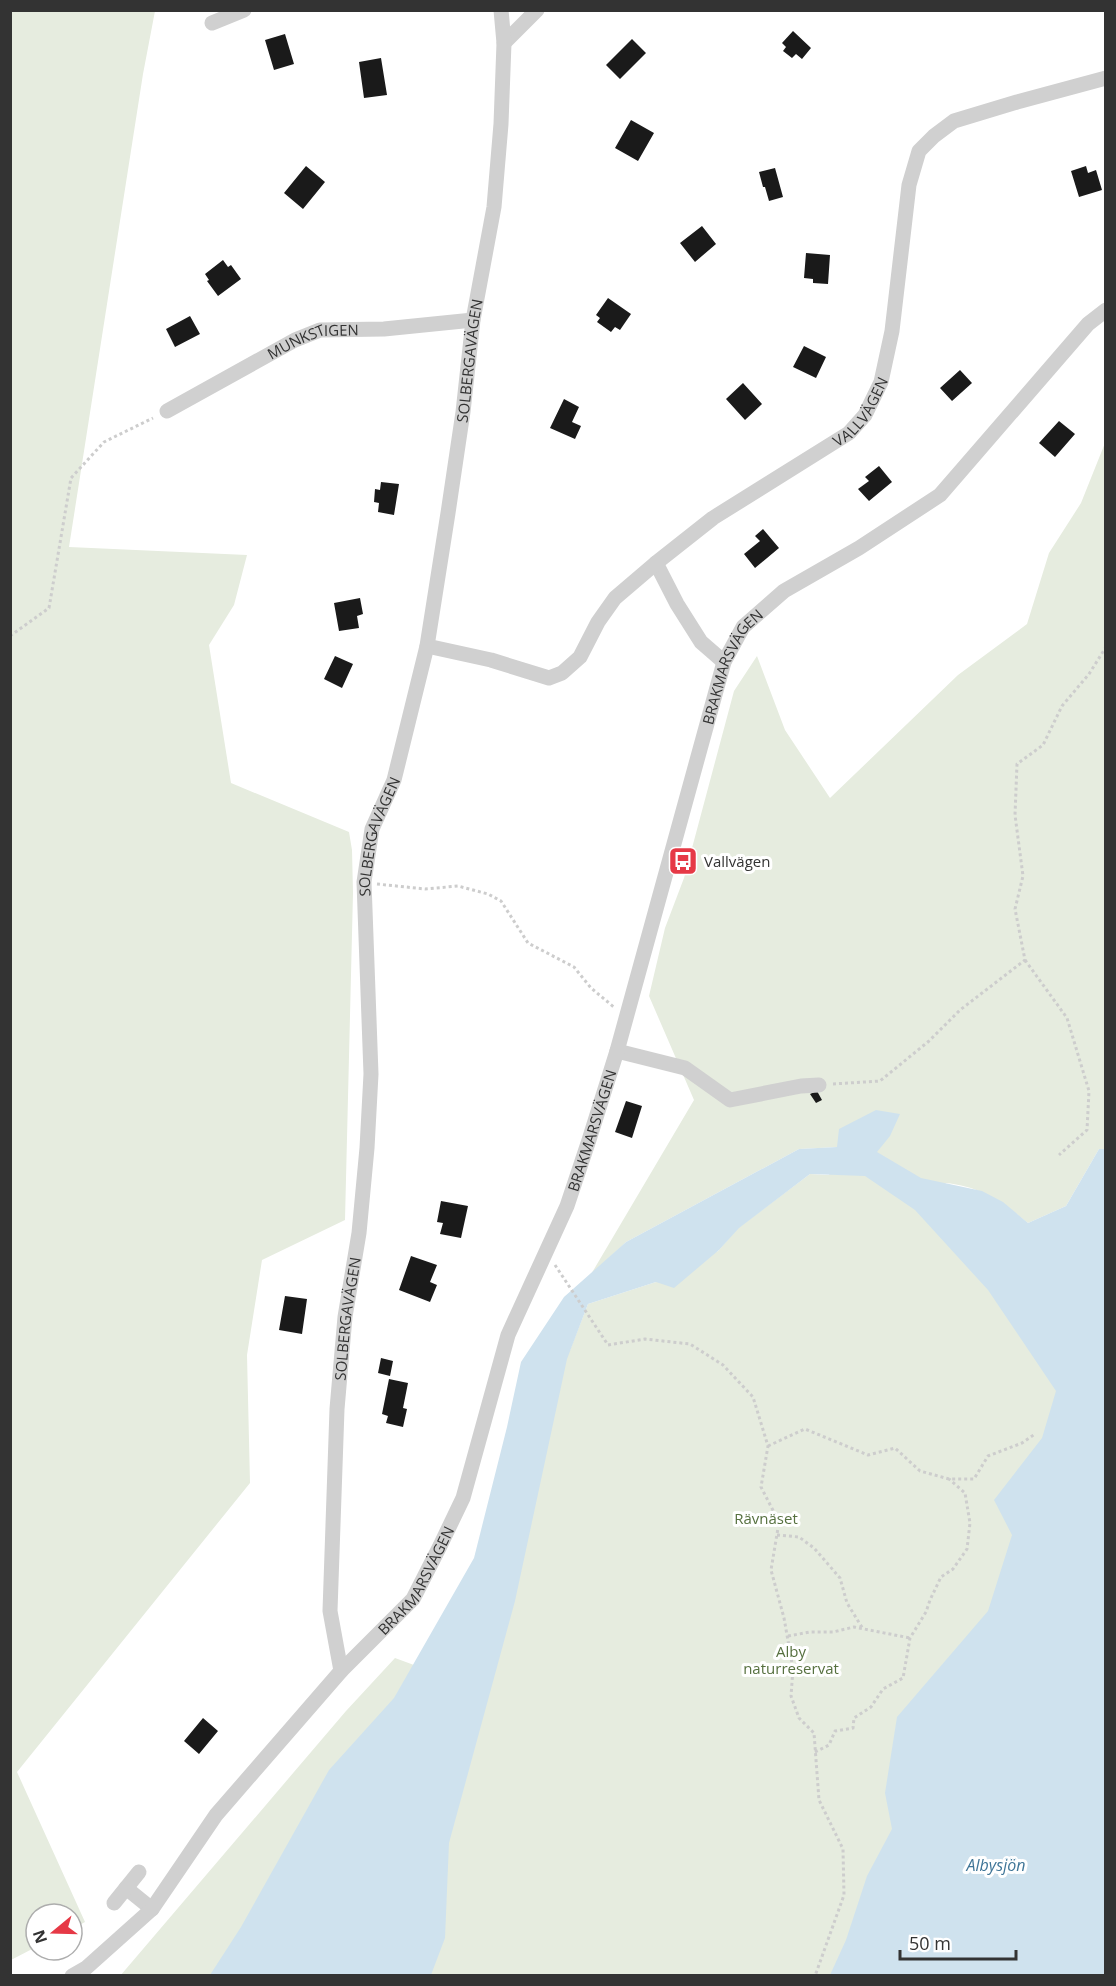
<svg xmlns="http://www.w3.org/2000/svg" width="1116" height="1986" font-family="'Open Sans',sans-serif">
<rect width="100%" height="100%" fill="#fff"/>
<path fill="#e6ecdf" d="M11,10L155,11L143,74L69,547L247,555L234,605L209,645L231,783L349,832L352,850L353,893L345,1220L262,1260L247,1355L250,1483L17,1772L85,1922L72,1929V1914H36V1947L11,1960Z
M1105,443V1149H1099L1066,1206L1028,1223C1001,1201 980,1186 945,1183L1066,1324L1105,1975L120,1976L346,1711L395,1658L460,1682L539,1370L570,1350L588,1304L656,1282L718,1251L738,1228L810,1174L829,1175L838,1147L799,1149L626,1242L590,1276L694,1100L649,996L665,928L684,878L734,691L757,656L785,730L830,798L958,675L1027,624L1049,553L1081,503Z"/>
<path fill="#cfe2ee" d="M876,1110L900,1114L890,1136L877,1152L921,1178L982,1191L1003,1202L1028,1223L1066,1206L1099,1149H1105V1975H830L846,1940L867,1876L892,1829L885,1793L897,1717L988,1611L1012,1535L994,1500L1042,1438L1056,1391L988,1290L915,1210L865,1176L810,1174L739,1228L719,1250L674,1288L656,1282L588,1304L567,1359L515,1601L449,1843L445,1938L431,1975H210L241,1927L329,1770L394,1698L474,1558L507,1427L521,1362L564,1297L626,1242L799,1149L837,1147L839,1129Z"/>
<path fill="#1a1a1a" d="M793,31L811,48L802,59L796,54L792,58L783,51L786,47L782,43Z
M285,34L294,64L274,70L265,40Z
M632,39L646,53L620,79L606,65Z
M381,58L387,95L364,98L359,62Z
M631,120L654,133L638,161L615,148Z
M306,166L325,182L303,209L284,193Z
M1086,166L1088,173L1096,170L1102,190L1079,197L1071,171Z
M775,168L783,197L769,201L765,187H763L759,172Z
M702,226L716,244L695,262L680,243Z
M806,253L830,255L828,284L813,283V279L804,278Z
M223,260L228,267L231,265L241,279L218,296L207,281L209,280L205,274Z
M608,298L631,314L620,330L615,327L611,332L597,322L600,318L596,315Z
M190,316L200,334L175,347L166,329Z
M804,346L826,357L816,378L793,367Z
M960,370L972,383L952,401L940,388Z
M743,383L762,404L745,420L726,399Z
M564,399L579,407L572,422L581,426L575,439L550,428Z
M1059,421L1075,434L1055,457L1039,443Z
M879,466L892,482L869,501L858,489L869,481L865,477Z
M381,482L399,484L394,515L378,512L379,503L374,502L375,489L380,490Z
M763,529L779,548L755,568L744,554L760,541L755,536Z
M360,598L363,614L357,616L359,628L339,631L334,603Z
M335,656L353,664L342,688L324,679Z
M817,1091L822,1100L816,1103L810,1094Z
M626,1101L642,1106L632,1138L615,1132Z
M441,1201L468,1206L461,1238L440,1234L443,1223L437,1222Z
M411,1256L437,1265L430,1282L437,1285L430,1302L399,1290Z
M285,1296L307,1299L302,1334L279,1330Z
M381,1358L393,1361L390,1376L378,1373Z
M389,1379L408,1383L403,1408L407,1409L403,1427L386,1423L388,1416L382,1414Z
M203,1718L218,1731L199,1754L184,1741Z"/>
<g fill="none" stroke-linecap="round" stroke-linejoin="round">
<path stroke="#cdcdcd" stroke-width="3" stroke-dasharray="3 3" stroke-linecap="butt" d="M10,636L49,608L71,478L104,442L153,418
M377,884L425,889L458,886L488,894L501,901L528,943L574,967L591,988L615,1008
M1025,960L1067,1018L1089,1091L1087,1130L1059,1155
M833,1084L880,1081L929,1041L960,1010L1025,960L1015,909L1023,876L1015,815L1017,764L1043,745L1062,706L1089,674L1106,647
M555,1265L608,1345L645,1339L690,1344L723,1365L753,1397L768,1446L761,1487L779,1522L771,1570L784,1618L793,1669L791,1696L799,1718L814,1733L819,1800L843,1849L844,1895L815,1976
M768,1446L805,1429L868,1455L895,1448L920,1471L949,1479H974L988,1456L1022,1443L1035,1434
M777,1535L799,1537L814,1548L840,1578L847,1603L863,1629
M788,1636L810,1632H833L854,1627L910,1638
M815,1752L829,1745L835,1731L853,1728L854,1718L871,1707L883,1689L903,1678L910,1638L926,1612L930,1600L941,1577L953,1569L967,1549L970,1523L965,1493L949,1479"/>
<g stroke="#d0d0d0" stroke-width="15">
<path d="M212,23L244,10"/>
<path d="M504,43L537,10"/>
<path id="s1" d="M167,411L295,340L320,330L384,329L473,320"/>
<path d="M656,563L677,604L701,642L724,662"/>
<path id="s2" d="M427,646L491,660L549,678L562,673L580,657L598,622L615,598L656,563L713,518L849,433L865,415L881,382L892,331L909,185L919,151L934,136L954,121L1017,102L1106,78"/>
<path d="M617,1051L685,1068L730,1100L801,1086L819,1085"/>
<path id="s3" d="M341,1671L330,1611L337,1409L345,1317L359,1233L367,1148L371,1074L364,882L372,829L394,780L427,646L448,513L463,412L473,320L494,207L501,124L504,43L501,10"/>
<path d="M126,1888L152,1909"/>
<path d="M114,1903L139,1872"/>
<path id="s4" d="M72,1976L86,1968L152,1909L216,1815L341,1671L413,1599L440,1546L463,1498L508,1335L567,1206L589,1140L617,1051L724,662L743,627L784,591L859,548L940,495L1088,324L1106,310"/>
</g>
</g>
<defs>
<g id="bus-square" transform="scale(1.5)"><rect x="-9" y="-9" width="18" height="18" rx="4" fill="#e63946" stroke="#fff"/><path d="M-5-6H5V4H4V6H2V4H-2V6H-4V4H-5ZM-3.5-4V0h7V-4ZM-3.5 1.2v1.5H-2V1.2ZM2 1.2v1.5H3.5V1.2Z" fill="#fff"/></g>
</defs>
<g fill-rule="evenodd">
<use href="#bus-square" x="683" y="861"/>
</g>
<g text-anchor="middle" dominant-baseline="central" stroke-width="6" stroke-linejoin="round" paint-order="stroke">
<g font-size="15" fill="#333" stroke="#fff">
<text stroke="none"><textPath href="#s1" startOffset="164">MUNKSTIGEN</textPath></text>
<text stroke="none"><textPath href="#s3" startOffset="1326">SOLBERGAVÄGEN</textPath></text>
<text stroke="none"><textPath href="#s2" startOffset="544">VALLVÄGEN</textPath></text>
<text stroke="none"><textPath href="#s4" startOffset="1500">BRAKMARSVÄGEN</textPath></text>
<text stroke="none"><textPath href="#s3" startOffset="840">SOLBERGAVÄGEN</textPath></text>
<text stroke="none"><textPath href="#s4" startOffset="1014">BRAKMARSVÄGEN</textPath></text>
<text stroke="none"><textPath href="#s3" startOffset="354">SOLBERGAVÄGEN</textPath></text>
<text stroke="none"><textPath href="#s4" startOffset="528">BRAKMARSVÄGEN</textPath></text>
</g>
<g font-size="15" fill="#333" stroke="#fff" text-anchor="start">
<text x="704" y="861">Vallvägen</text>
</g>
<g font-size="15" fill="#56703f" stroke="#fff">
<text x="766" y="1518">Rävnäset</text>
<text x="791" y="1651">Alby<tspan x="791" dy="17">naturreservat</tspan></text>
</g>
<g font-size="16" font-style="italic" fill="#3f7597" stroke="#fff">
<text x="996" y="1865">Albysjön</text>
</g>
</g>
<rect width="1116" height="1986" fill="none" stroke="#333333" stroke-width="24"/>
<g transform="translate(54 1932) rotate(251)"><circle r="28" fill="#ffffff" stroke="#adadad" stroke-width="1.5"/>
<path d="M0-4.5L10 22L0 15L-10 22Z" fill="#e63946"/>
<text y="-9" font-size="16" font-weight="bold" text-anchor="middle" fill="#333333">N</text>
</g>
<path d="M900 1950v9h116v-9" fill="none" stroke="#333333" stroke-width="3"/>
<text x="909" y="1950" font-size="18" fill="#333333" stroke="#ffffff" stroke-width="4.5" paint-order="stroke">50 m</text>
</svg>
